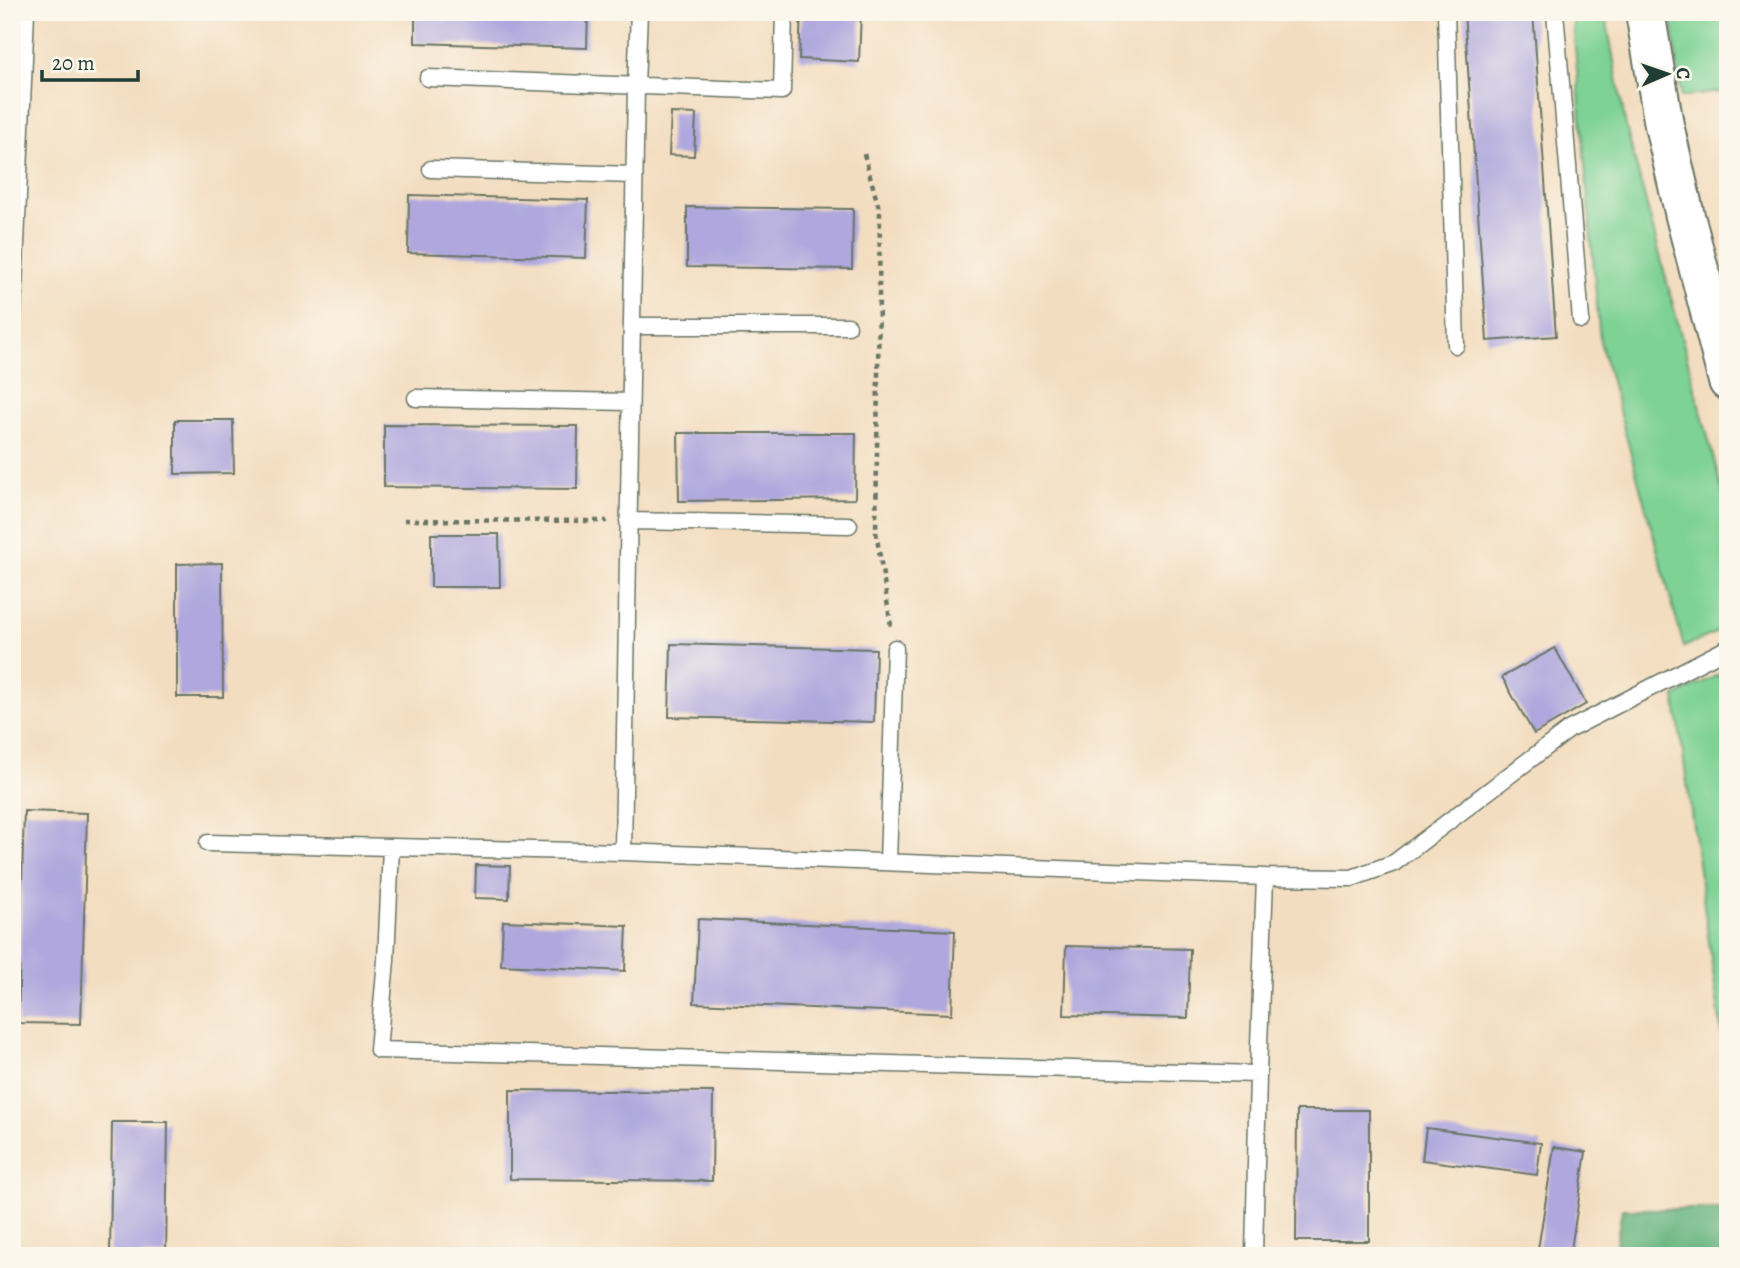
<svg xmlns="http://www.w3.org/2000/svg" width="1740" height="1268" font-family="Alegreya,serif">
<rect width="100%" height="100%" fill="#fbf7ec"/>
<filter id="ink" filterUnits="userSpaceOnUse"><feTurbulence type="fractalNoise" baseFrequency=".0143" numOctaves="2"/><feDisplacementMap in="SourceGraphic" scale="14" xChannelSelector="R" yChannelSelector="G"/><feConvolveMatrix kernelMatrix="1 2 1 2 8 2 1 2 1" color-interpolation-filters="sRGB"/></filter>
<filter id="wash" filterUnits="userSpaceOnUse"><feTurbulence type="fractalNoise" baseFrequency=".00686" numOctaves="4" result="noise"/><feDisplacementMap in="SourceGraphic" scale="28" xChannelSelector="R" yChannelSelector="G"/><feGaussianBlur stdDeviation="1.57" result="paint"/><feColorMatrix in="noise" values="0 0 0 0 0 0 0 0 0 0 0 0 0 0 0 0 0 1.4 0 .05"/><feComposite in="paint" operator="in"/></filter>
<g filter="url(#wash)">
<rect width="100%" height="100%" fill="#f3ddc0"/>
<path fill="#7ed294" stroke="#4e8864" stroke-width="2" d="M1572,12H1605L1626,127L1728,513V627L1684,647L1600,341Z
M1671,12H1728V91L1681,97Z
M1728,670V1079L1675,696Z"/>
<path fill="#66b47e" stroke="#427859" stroke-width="2" d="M1622,1209H1728V1256H1614Z"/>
<g id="blocks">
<path fill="#afa7dd" d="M415,12H588L587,48L415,43Z
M801,12H861L859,62L799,59Z
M1464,12H1533L1556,336L1487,341Z
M671,113L696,114L694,156L669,155Z
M409,195L588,200L586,258L408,253Z
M687,207L853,209L852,269L687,267Z
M175,420H233L234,473L175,474Z
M384,425L578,426L577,489L384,487Z
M678,433H856L855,499L679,501Z
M431,534H499L500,587H431Z
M222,563L223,697H177V564Z
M671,644L876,649L874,722L669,717Z
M1555,648L1586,704L1534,734L1502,677Z
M24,811L87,813L81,1024L18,1023Z
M476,865L510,866L509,899L475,898Z
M698,919L955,931L952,1014L694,1003Z
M503,921L627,926L625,971L501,965Z
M1066,946L1190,949L1188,1018L1064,1015Z
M510,1090L713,1092L712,1181L510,1179Z
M1297,1110H1369V1241H1296Z
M112,1122H168L166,1256H110Z
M1426,1128L1541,1143L1537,1175L1422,1160Z
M1554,1147L1586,1152L1570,1256H1537Z"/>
</g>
</g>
<g filter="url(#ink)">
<use href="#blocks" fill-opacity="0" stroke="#697565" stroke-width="2"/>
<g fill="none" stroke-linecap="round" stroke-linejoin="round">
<g stroke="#697565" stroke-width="19">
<path id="lane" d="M1446,12L1456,345
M1555,12L1581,320
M428,78L782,91L784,12
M431,169L634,175
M632,326H848
M12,335L26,12
M416,398L630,402
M628,521L849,525
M208,843L623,852L1265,877L1352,878L1394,863L1570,729L1728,648
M391,847L386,960L378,1050L1258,1074
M623,852L636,86L639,12
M888,862L895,648
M1254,1256L1258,1074L1265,877"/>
</g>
<g stroke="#697565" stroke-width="42">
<path id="secondary" d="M1645,12L1664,125L1685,216L1728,381"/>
</g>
<path stroke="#697565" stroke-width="4.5" stroke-dasharray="5 5" stroke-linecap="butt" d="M864,154L880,212L876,532L891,626
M404,520L607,521"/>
<use href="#lane" stroke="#fff" stroke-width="16"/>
<use href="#secondary" stroke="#fff" stroke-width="38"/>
</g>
</g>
<rect width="1740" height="1268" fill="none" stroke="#fbf7ec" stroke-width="42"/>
<g transform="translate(1667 74) rotate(88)" stroke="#fbf7ec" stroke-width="5" paint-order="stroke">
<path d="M0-5L12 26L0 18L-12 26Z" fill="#1f3d34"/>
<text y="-10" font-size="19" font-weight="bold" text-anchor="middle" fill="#1f3d34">С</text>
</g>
<path d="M42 70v10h96v-10" fill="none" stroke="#1f3d34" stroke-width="3.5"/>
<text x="52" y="70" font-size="21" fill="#1f3d34" stroke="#fbf7ec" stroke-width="5" paint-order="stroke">20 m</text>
</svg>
